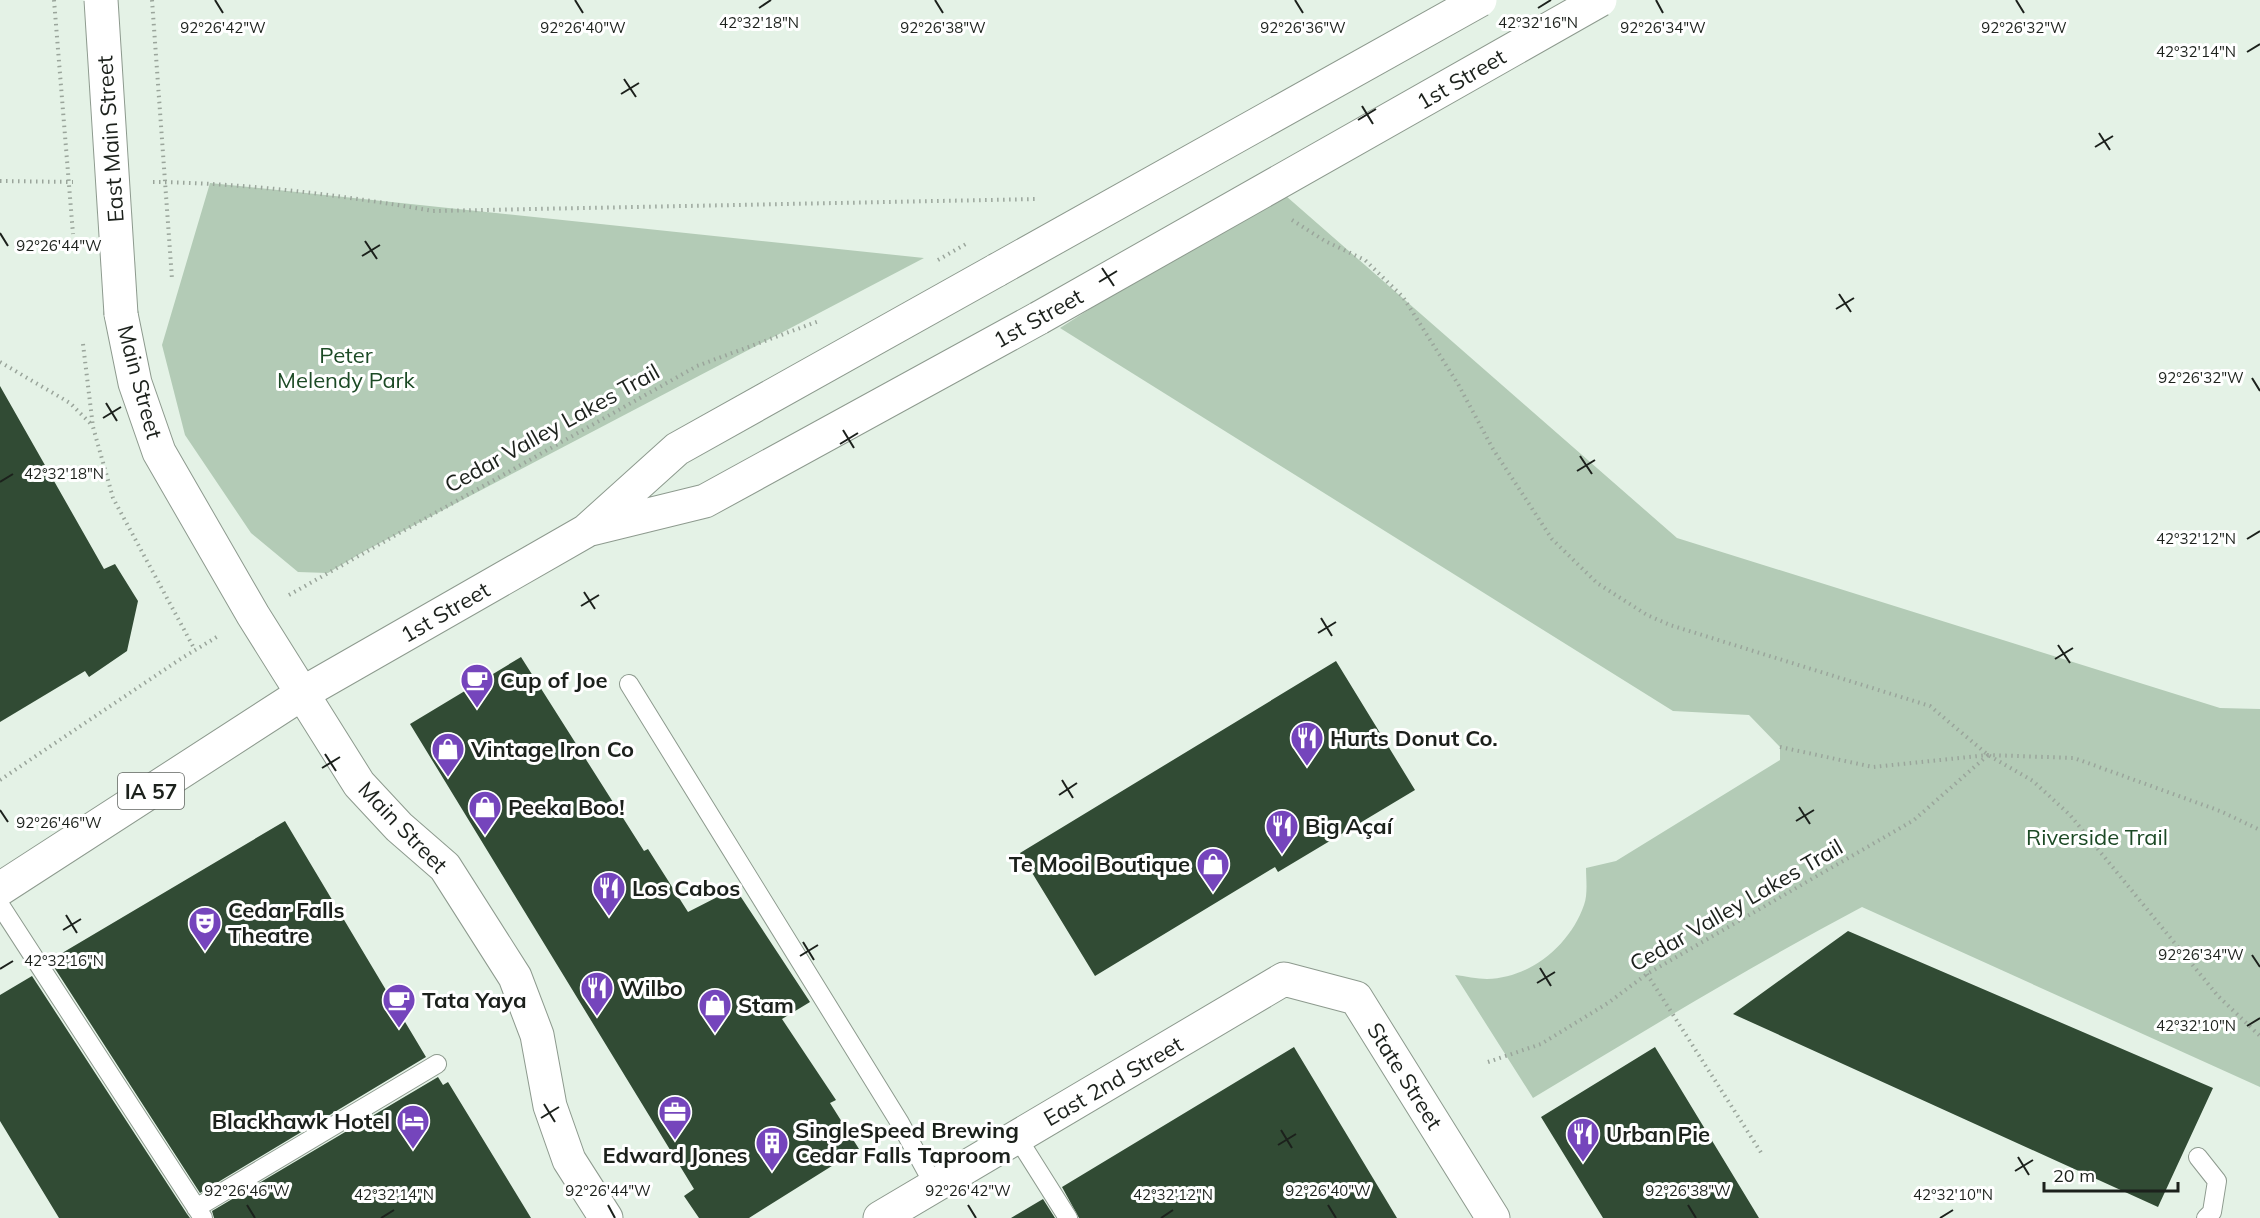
<svg xmlns="http://www.w3.org/2000/svg" width="2260" height="1218" font-family="Mulish,sans-serif">
<rect width="100%" height="100%" fill="#e4f2e6"/>
<path fill="#b3cbb6" d="M210,183L924,258L363,552L328,573L298,572L251,533L185,435L162,345Z
M1278,189L1677,538L2220,708L2260,709V1087L1862,907C1749,967 1641,1033 1533,1098L1455,975C1465,976 1477,979 1487,979C1531,978 1570,945 1584,905C1588,894 1586,879 1586,868L1616,861L1780,760V747L1749,715L1673,711L1060,328Z"/>
<path fill="#314b34" d="M0,386L104,569L115,564L138,601L127,651L89,677L85,671L0,722Z
M521,657L644,851L648,849L688,912L735,888L810,1002L782,1019L836,1100L830,1103L859,1149L749,1218H699L684,1196L694,1189L410,724Z
M1336,661L1415,790L1278,872L1275,867L1095,976L1020,853Z
M285,821L426,1057L200,1193L52,964L54,963L52,959Z
M1848,931L2213,1088L2158,1207L1733,1014Z
M32,976L187,1214L190,1218H59L0,1121V995Z
M1294,1047L1397,1218H1079L1062,1187Z
M1655,1047L1674,1078L1759,1218H1603L1541,1117Z
M438,1077L443,1085L448,1082L531,1218H214L212,1211Z
M1043,1199L1055,1218H1011Z"/>
<g fill="none" stroke-linecap="round" stroke-linejoin="round">
<g stroke="#8d9a8e" stroke-width="20">
<path id="lane" d="M629,684L900,1123L934,1185
M0,905L203,1218
M1017,1137L1068,1218
M2198,1157L2217,1181L2212,1212L2206,1218
M196,1208L437,1064"/>
</g>
<g stroke="#8d9a8e" stroke-width="35">
<path id="street" d="M880,1218L1284,979L1356,998L1493,1218"/>
</g>
<g stroke="#8d9a8e" stroke-width="35">
<path id="secondary" d="M121,314L135,383L159,452L253,615L359,784L399,827L445,867L515,977L537,1035L550,1106L569,1160L606,1218"/>
</g>
<g stroke="#8d9a8e" stroke-width="35">
<path id="primary" d="M591,529L705,501L1039,318
M0,889L303,693L586,531L677,449L997,270"/>
</g>
<path stroke="#9aa59b" stroke-width="4" stroke-dasharray="1.5 4.5" stroke-linecap="butt" d="M0,181L73,182
M153,182C247,183 341,195 433,211L1038,199
M1292,220L1325,241L1365,260L1403,297L1458,384L1493,449L1552,539L1597,583L1647,615L1670,625L1930,706L1988,755L2033,781L2070,815L2218,996L2260,1036
M83,344L93,427L113,498L195,650
M0,362L70,403L93,426
M289,595L697,366L819,321
M1780,747L1873,767L1988,755L2074,758L2220,811L2260,830
M0,780L182,658L220,635
M1647,974L1762,1154
M1488,1062L1541,1044L1608,1003L1647,974L1914,820L1988,755"/>
<use href="#lane" stroke="#fff" stroke-width="18"/>
<use href="#street" stroke="#fff" stroke-width="33"/>
<use href="#secondary" stroke="#fff" stroke-width="33"/>
<use href="#primary" stroke="#fff" stroke-width="33"/>
<g stroke="#8d9a8e" stroke-width="35" stroke-linecap="butt">
<path id="secondary-bridge" d="M101,0L121,314"/>
</g>
<g stroke="#8d9a8e" stroke-width="35" stroke-linecap="butt">
<path id="primary-bridge" d="M997,270L1480,0
M1039,318L1600,0"/>
</g>
<path stroke="#9aa59b" stroke-width="4" stroke-dasharray="1.5 4.5" stroke-linecap="butt" d="M54,0L73,234
M152,0L172,279
M938,260L966,244"/>
<use href="#secondary-bridge" stroke="#fff" stroke-width="33"/>
<use href="#primary-bridge" stroke="#fff" stroke-width="33"/>
</g>
<path fill="none" stroke="#1c211c" stroke-width="2" d="M215,0L223,13M575,0L583,13M935,0L943,13M1295,0L1303,13M1656,0L1663,13M2016,0L2024,13M759,8L771,0M1538,8L1551,0M2247,52L2260,44M624,79L636,97M621,94L639,83M1362,106L1373,124M1358,120L1376,109M2099,133L2110,150M2095,147L2113,136M0,233L8,246M365,241L377,259M362,256L380,245M1102,268L1114,286M1099,282L1117,271M1839,294L1851,312M1836,309L1854,298M2252,378L2260,391M106,403L117,421M103,418L121,407M843,430L854,448M840,444L858,433M1580,456L1592,474M1577,471L1595,460M0,482L13,474M2247,539L2260,531M584,592L595,609M581,606L599,595M1321,618L1332,636M1318,633L1336,622M2058,645L2070,663M2055,659L2073,648M325,754L336,771M322,768L340,757M1062,780L1073,798M1059,795L1077,783M1799,807L1810,824M0,810L8,822M1796,821L1814,810M66,915L77,933M63,930L81,919M803,942L814,960M2252,955L2260,967M800,956L818,945M1540,968L1551,986M0,969L13,961M1537,983L1555,972M2247,1026L2260,1018M544,1104L555,1122M541,1118L559,1107M1281,1130L1292,1148M1278,1145L1296,1134M2018,1157L2029,1175M2015,1171L2033,1160M247,1205L255,1218M608,1205L615,1218M968,1205L976,1218M1328,1205L1336,1218M1688,1205L1696,1218M381,1218L394,1210M1161,1218L1173,1210M1940,1218L1953,1210"/>
<defs>
<g id="cafe-pin" transform="scale(1.725)"><path d="M0 17L-7.5 6A9.5 9.5 0 1 1 7.5 6Z" fill="#7545bc" stroke="#fff"/><path d="M-5.5-4.5H6V0H3Q3 3.5 0 3.5H-2.5Q-5.5 3.5-5.5 0ZM3-3.2v2h1.7v-2ZM-6 4.5H4V6H-6Z" fill="#fff"/></g>
<g id="restaurant-pin" transform="scale(1.725)"><path d="M0 17L-7.5 6A9.5 9.5 0 1 1 7.5 6Z" fill="#7545bc" stroke="#fff"/><path d="M-5-6h1v4h1v-4h1v4h1v-4h1v5L-1.5 .5V6h-2V.5L-5-1ZM5-6V6H3V1.5H1.5Q1.5-4 5-6Z" fill="#fff"/></g>
<g id="shop-pin" transform="scale(1.725)"><path d="M0 17L-7.5 6A9.5 9.5 0 1 1 7.5 6Z" fill="#7545bc" stroke="#fff"/><path d="M-5-2.5h2.3a2.7 3.5 0 0 1 5.4 0H5L5.5 6h-11ZM-1.5-2.5h3a1.5 2.3 0 0 0-3 0Z" fill="#fff"/></g>
<g id="theatre-pin" transform="scale(1.725)"><path d="M0 17L-7.5 6A9.5 9.5 0 1 1 7.5 6Z" fill="#7545bc" stroke="#fff"/><path d="M-5-5.5Q0-4 5-5.5V0Q5 5 0 6Q-5 5-5 0ZM-3.3-2.5H-1v1.5H-3.3ZM1-2.5H3.3v1.5H1ZM-2.8 1Q0 5.5 2.8 1Z" fill="#fff"/></g>
<g id="office-pin" transform="scale(1.725)"><path d="M0 17L-7.5 6A9.5 9.5 0 1 1 7.5 6Z" fill="#7545bc" stroke="#fff"/><path d="M-6-3h4V-5.5h4V-3h4V5H-6ZM-1-4.5V-3h2v-1.5ZM-6 0V1H6V0Z" fill="#fff"/></g>
<g id="hotel-pin" transform="scale(1.725)"><path d="M0 17L-7.5 6A9.5 9.5 0 1 1 7.5 6Z" fill="#7545bc" stroke="#fff"/><path d="M-6-4.5h1.5V1H6V5H4.5V3h-9V5H-6ZM-4 0a1.8 1.8 0 1 1 3.6 0ZM.5 0V-2.5h3Q6-2.5 6 0Z" fill="#fff"/></g>
<g id="building-pin" transform="scale(1.725)"><path d="M0 17L-7.5 6A9.5 9.5 0 1 1 7.5 6Z" fill="#7545bc" stroke="#fff"/><path d="M-4-6H4V6H1V3H-1V6H-4ZM-2.5-4.3h1.7v1.8h-1.7ZM.8-4.3h1.7v1.8H.8ZM-2.5-1h1.7V.8h-1.7ZM.8-1h1.7V.8H.8Z" fill="#fff"/></g>
</defs>
<g fill-rule="evenodd">
<use href="#cafe-pin" x="477" y="680"/>
<use href="#restaurant-pin" x="1307" y="738"/>
<use href="#shop-pin" x="448" y="749"/>
<use href="#shop-pin" x="485" y="807"/>
<use href="#restaurant-pin" x="1282" y="826"/>
<use href="#shop-pin" x="1213" y="864"/>
<use href="#restaurant-pin" x="609" y="888"/>
<use href="#theatre-pin" x="205" y="923"/>
<use href="#restaurant-pin" x="597" y="988"/>
<use href="#cafe-pin" x="399" y="1000"/>
<use href="#shop-pin" x="715" y="1005"/>
<use href="#office-pin" x="675" y="1112"/>
<use href="#hotel-pin" x="413" y="1121"/>
<use href="#restaurant-pin" x="1583" y="1134"/>
<use href="#building-pin" x="772" y="1143"/>
</g>
<g text-anchor="middle" dominant-baseline="central" stroke-width="6" stroke-linejoin="round" paint-order="stroke">
<rect fill="#fff" stroke="#606460" stroke-width="1.5" x="118" y="773" width="66" height="36" rx="4.5"/>
<g font-size="21" font-weight="bold" fill="#1c211c">
<text x="151" y="791">IA 57</text>
</g>
<g font-size="22" fill="#1c211c" stroke="#fff">
<text transform="translate(1461 79) rotate(-30)">1st Street</text>
<text transform="translate(110 139) rotate(-94)">East Main Street</text>
<text transform="translate(1038 318) rotate(-29)">1st Street</text>
<text transform="translate(140 382) rotate(75)">Main Street</text>
<text transform="translate(552 428) rotate(-29)">Cedar Valley Lakes Trail</text>
<text transform="translate(445 612) rotate(-30)">1st Street</text>
<text transform="translate(403 827) rotate(46)">Main Street</text>
<text transform="translate(1736 905) rotate(-30)">Cedar Valley Lakes Trail</text>
<text transform="translate(1405 1076) rotate(58)">State Street</text>
<text transform="translate(1113 1081) rotate(-30)">East 2nd Street</text>
</g>
<g font-size="22" fill="#1c4a25" stroke="#fff">
<text x="346" y="355">Peter<tspan x="346" dy="25">Melendy Park</tspan></text>
<text x="2097" y="837">Riverside Trail</text>
</g>
<g font-size="22" font-weight="bold" fill="#1c211c" stroke="#fff" text-anchor="start">
<text x="500" y="680">Cup of Joe</text>
<text x="1330" y="738">Hurts Donut Co.</text>
<text x="471" y="749">Vintage Iron Co</text>
<text x="508" y="807">Peeka Boo!</text>
<text x="1305" y="826">Big Açaí</text>
<text x="1190" y="864" text-anchor="end">Te Mooi Boutique</text>
<text x="632" y="888">Los Cabos</text>
<text x="228" y="910">Cedar Falls<tspan x="228" dy="25">Theatre</tspan></text>
<text x="620" y="988">Wilbo</text>
<text x="422" y="1000">Tata Yaya</text>
<text x="738" y="1005">Stam</text>
<text x="390" y="1121" text-anchor="end">Blackhawk Hotel</text>
<text x="795" y="1130">SingleSpeed Brewing<tspan x="795" dy="25">Cedar Falls Taproom</tspan></text>
<text x="1606" y="1134">Urban Pie</text>
<text x="675" y="1155" text-anchor="middle">Edward Jones</text>
</g>
</g>
<g font-size="15" text-anchor="middle" fill="#1c211c" stroke="#fff" stroke-width="6" stroke-linejoin="round" paint-order="stroke">
<text x="1538" y="28">42°32'16"N</text>
<text x="759" y="28">42°32'18"N</text>
<text x="223" y="33">92°26'42"W</text>
<text x="583" y="33">92°26'40"W</text>
<text x="943" y="33">92°26'38"W</text>
<text x="1303" y="33">92°26'36"W</text>
<text x="2024" y="33">92°26'32"W</text>
<text x="1663" y="33">92°26'34"W</text>
<text x="2196" y="57">42°32'14"N</text>
<text x="59" y="251">92°26'44"W</text>
<text x="2201" y="383">92°26'32"W</text>
<text x="64" y="479">42°32'18"N</text>
<text x="2196" y="544">42°32'12"N</text>
<text x="59" y="828">92°26'46"W</text>
<text x="2201" y="960">92°26'34"W</text>
<text x="64" y="966">42°32'16"N</text>
<text x="2196" y="1031">42°32'10"N</text>
<text x="247" y="1196">92°26'46"W</text>
<text x="608" y="1196">92°26'44"W</text>
<text x="968" y="1196">92°26'42"W</text>
<text x="1328" y="1196">92°26'40"W</text>
<text x="1688" y="1196">92°26'38"W</text>
<text x="394" y="1200">42°32'14"N</text>
<text x="1173" y="1200">42°32'12"N</text>
<text x="1953" y="1200">42°32'10"N</text>
</g>
<path d="M2044 1182v9h134v-9" fill="none" stroke="#1c211c" stroke-width="3"/>
<text x="2053" y="1182" font-size="18" fill="#1c211c" stroke="#ffffff" stroke-width="4.5" paint-order="stroke">20 m</text>
</svg>
